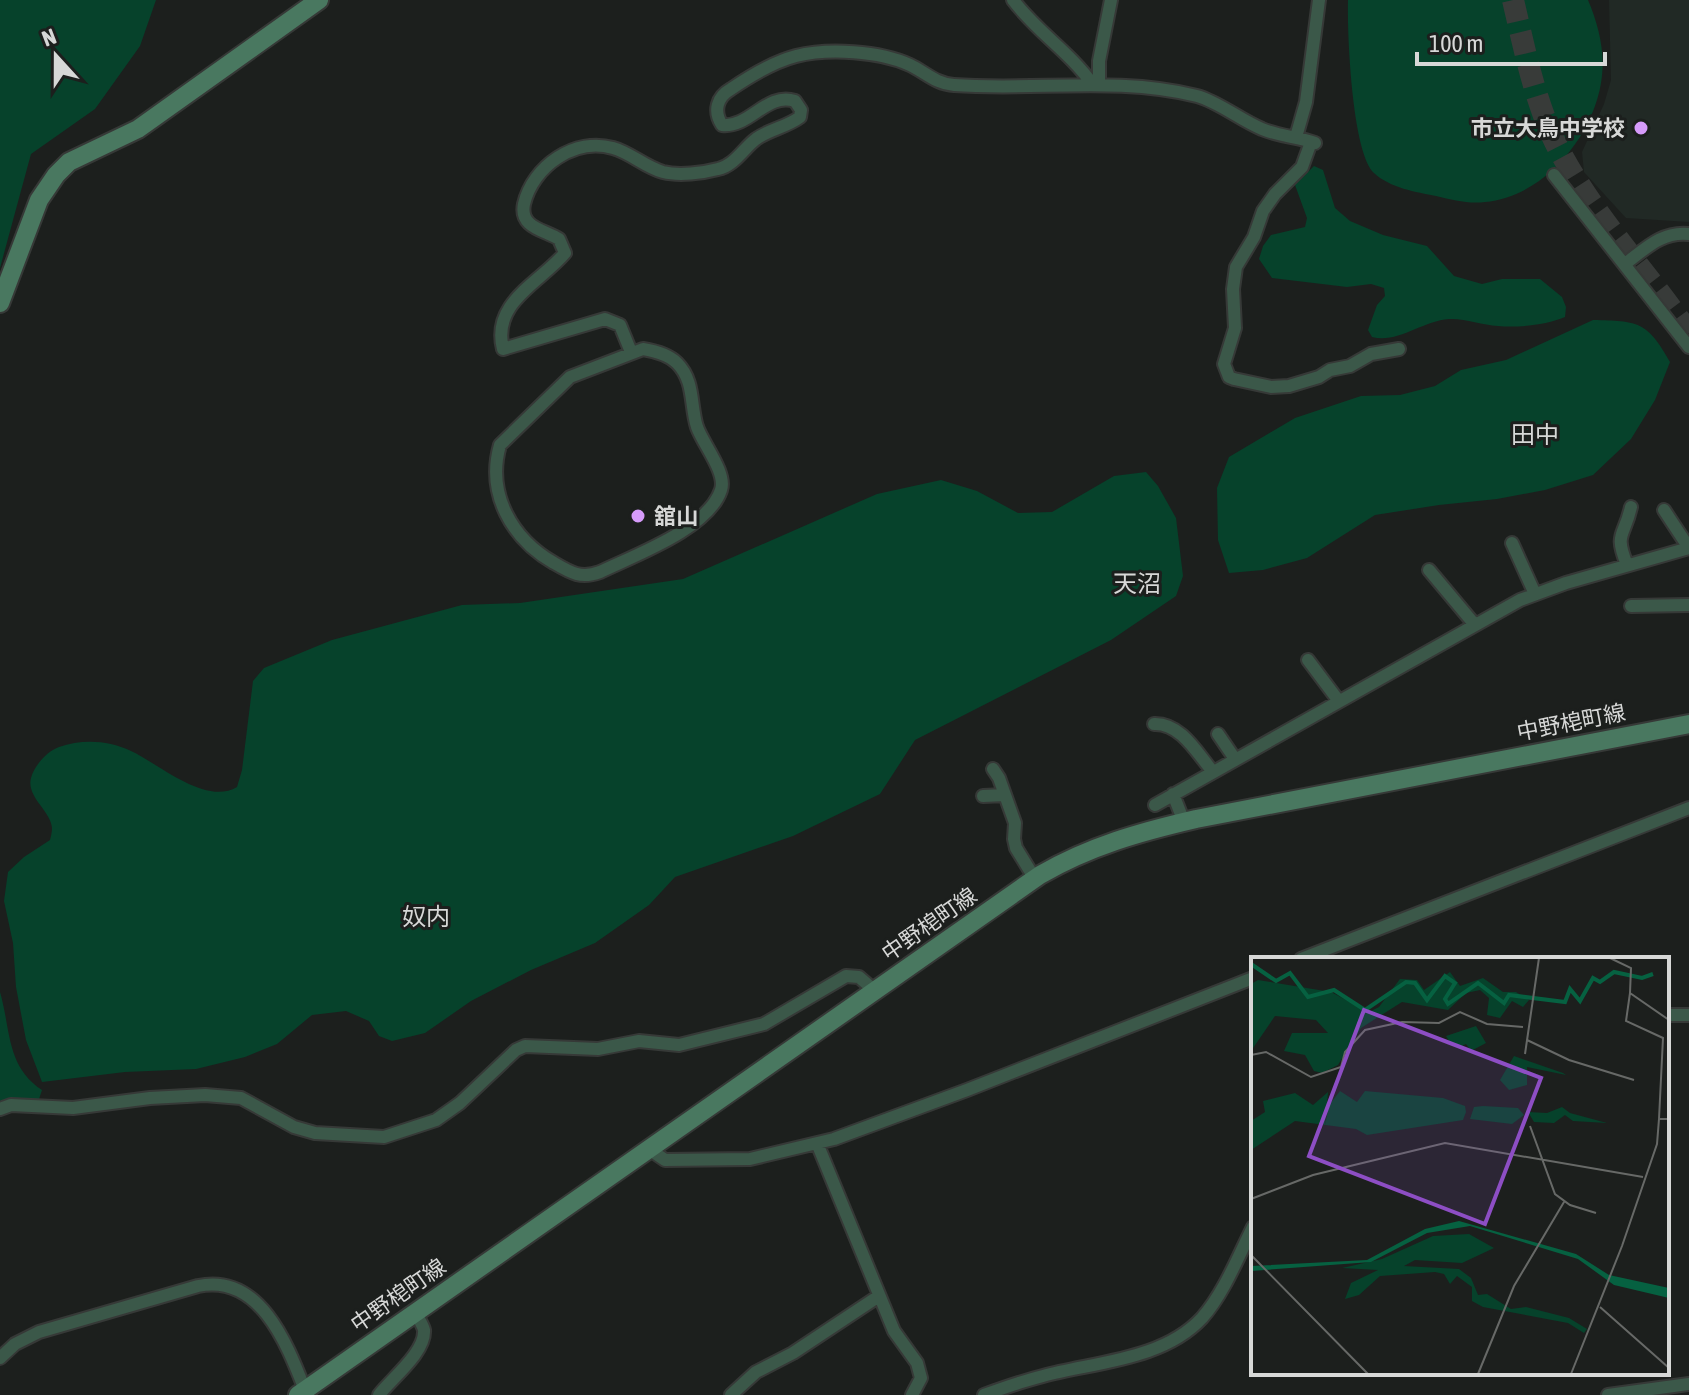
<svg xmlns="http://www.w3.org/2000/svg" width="1689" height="1395" font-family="'Asap Condensed','Noto Sans JP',sans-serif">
<rect width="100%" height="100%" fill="#1c1f1d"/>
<path fill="#212925" d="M1609,0H1689V222L1626,218L1584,172L1582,152L1604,104L1611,80Z"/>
<path fill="#06422b" d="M0,0H156L140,46L95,109L31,154L0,268Z
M1348,0H1588C1599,26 1606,54 1601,83C1592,138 1543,197 1485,202C1468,204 1453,200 1436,196C1416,192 1390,188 1374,173C1352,152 1347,33 1348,0Z
M1314,166L1323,170L1335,208L1350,221L1383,235L1427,246L1454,276L1482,284L1502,279H1540L1562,297L1566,307L1565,317C1546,325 1518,328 1498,326C1482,325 1464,318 1449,319C1422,321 1397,344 1372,337L1368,330L1377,305L1385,296L1384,288L1371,284L1347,287L1272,278L1259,259L1263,246L1271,235L1305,227L1307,218L1295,185Z
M1593,320C1638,321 1647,321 1670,362L1655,400L1631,439L1593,475L1545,490L1497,499L1439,505L1375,515L1307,558L1263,570L1229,573L1218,540L1217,488L1229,457L1295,418L1361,396L1400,395L1435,386L1461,370L1506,360Z
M1146,472L1158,486L1176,518L1183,576L1176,596L1111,640L915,740L880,794L793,836L675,877L649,905L595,943L531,970L471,1001L425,1033L392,1041L379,1036L369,1021L346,1011L312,1015L277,1044L245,1057L196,1069L125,1072L42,1082L26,1040L16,987L13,943L4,901L8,872L24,857L50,840C51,836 52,832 52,828C51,811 26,797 31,778C34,766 47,751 59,747C82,739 108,740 131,751C159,764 206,806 237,787L242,770L253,681L264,668L332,640L462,605L520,603L683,579L877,494L941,480L977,491L1018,513L1052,512L1114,476Z
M0,992C11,1030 6,1066 42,1090L39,1099L0,1101Z"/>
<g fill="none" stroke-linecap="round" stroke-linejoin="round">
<path stroke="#383b39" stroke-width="22" stroke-dasharray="22 11" stroke-linecap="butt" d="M1513,0C1524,47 1534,98 1555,142C1590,212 1645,269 1689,333"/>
<g stroke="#363937" stroke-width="16">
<path id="street" d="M1013,0C1037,32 1070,52 1093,85
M1099,85V61L1111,0
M1296,137L1306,102L1319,0
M1311,142L1302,167L1275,194L1263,211L1254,237L1236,267L1233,289L1235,328L1224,364L1229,377L1234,379L1271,387L1289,386L1319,377L1330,370L1350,366L1371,354L1399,349
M1554,175L1689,347
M1625,264C1645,249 1662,231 1689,234
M643,349C655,351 668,354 677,363C695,381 690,405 697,427C703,444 727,473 721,490C708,529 635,555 600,572C581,579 571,573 554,563C512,539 486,494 500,445L570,377Z
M631,352L620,325L605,319L503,349C491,302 541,282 565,253L559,239C545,230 519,228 524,204C533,166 575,137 613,148C631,153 645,167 663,172C679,176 703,173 718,169C734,166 744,148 756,139C770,129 787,127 800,117L801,110L795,101C766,92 750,128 722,125C713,111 717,97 731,89C750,76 773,62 796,56C828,48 880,51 910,65C925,72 936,84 954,85C1035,91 1117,76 1197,96C1219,102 1240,120 1262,129C1278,136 1298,137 1315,143
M1664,510L1689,548
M1512,543L1535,594
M1627,565C1614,532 1624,538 1631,507
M1429,570L1475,625
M1631,606L1689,605
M1308,660L1338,700
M1154,724C1181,723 1197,753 1213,772
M1218,734L1235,759
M993,769L999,778L1015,823L1014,839L1016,848L1035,879
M1173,794L1184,822
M983,796L1005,795
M1155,805L1520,600L1566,583L1689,548
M1301,959L1689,808
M1667,1015H1689
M0,1109L11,1105L73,1108L150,1098L205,1095L241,1098L294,1127L315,1133L384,1137L436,1120L460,1103L516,1050L525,1046L598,1049L639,1041L679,1045L764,1024L846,976L859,977L875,991
M817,1143L894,1331L917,1363L921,1378L912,1395
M649,1149L665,1160L750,1159L834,1139L967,1090L1253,978
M0,1358L15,1344L39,1332L198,1286C260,1273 287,1344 305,1390
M379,1395C391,1379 426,1352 424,1330C423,1325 418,1318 415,1312
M731,1395L756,1372L793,1353L879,1296
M984,1395C1003,1388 1023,1381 1043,1376C1095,1362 1163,1360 1202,1318C1224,1293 1238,1257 1253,1227
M1608,1395L1689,1384"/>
</g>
<g stroke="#363937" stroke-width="22">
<path id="secondary" d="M0,303L39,200L56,175L69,162L138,129L319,0
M298,1395L1040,875C1090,846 1140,832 1196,819L1689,724"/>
</g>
<use href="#street" stroke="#3b5849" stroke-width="12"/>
<use href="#secondary" stroke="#497860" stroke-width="18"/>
</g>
<g fill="#d69bfa" stroke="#1c1f1d" stroke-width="3">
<circle cx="1641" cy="128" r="8"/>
<circle cx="638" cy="516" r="8"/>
</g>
<g text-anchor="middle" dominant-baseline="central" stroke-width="6" stroke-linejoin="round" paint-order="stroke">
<g font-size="22" font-weight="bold" fill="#d7d8d7" stroke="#1c1f1d" text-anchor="end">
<text x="1625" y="128">市立大鳥中学校</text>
<text x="654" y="516" text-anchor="start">舘山</text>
</g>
<g font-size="22" fill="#d7d8d7" stroke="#1c1f1d">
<text transform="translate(1571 722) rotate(-11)">中野梍町線</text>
<text transform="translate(929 924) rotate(-35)">中野梍町線</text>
<text transform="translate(398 1295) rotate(-35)">中野梍町線</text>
</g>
<g font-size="24" fill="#d7d8d7" stroke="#1c1f1d">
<text x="1535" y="434">田中</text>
<text x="1137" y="583">天沼</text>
<text x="426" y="916">奴内</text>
</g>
</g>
<g transform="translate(1251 957)">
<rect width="418" height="418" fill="#1c1f1d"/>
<path d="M199,15L209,29L232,21L252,35H265L278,43L272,50L261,44L249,61L236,58L238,41L229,33L215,36L197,53L151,45L110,71L87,108L71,116L63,114L54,98L33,94L41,76H77L65,63L24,59L0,94V27L7,23L80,35L118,55L128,50L149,22L166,23L173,33ZM225,69L235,86L220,94L215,87L207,91L198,84L195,79ZM263,99L312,116L315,118L276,110V128L258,133L249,123ZM89,134L106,145L114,134L192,141L214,149L215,155L212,163L116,178L105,172L44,164L0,193V164L14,155L12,144L44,136L62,148L77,135L74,168L78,148ZM232,149L267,151L273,158L261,167L219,162L223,150ZM311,150L319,156L356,166L322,164L314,158L303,166L283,165L277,155L296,156ZM218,277L243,291L211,306L164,303L153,309L208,312L220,321L227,338L236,337L260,352L275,350L318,361L336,372L333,376L317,366L232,350L221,344V330L206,319L199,327L193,317L184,315L129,319L108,338L94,342L100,326L127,313L91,311L131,302L182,279Z" fill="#06422b"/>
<path d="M208,264L325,297L358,318L418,331V341L363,328L327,302L219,269L176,276L120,305L0,314V309L116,303L174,272Z" fill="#066141"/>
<path fill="none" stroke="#066141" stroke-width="4" d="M0,7L25,24L39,16L57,40L83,33L114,53L155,25L164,26L176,43L194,19L204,26L194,42L197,47L227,26L253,46L258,38L314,45L319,32L329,44L342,21L349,25L363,15L391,21L402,17"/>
<path fill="none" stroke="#676967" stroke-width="2" d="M359,1L380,11L379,36L418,63M379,36L375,64L412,81L408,162M276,83L318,103L383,123M274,97L288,1M0,98L15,95L60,120L90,110L94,95L114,73L151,65L188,66L209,55L236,67L272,70M279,169L304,237L319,248L345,256M0,242L62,218L194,186L392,220M0,298L117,417M349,350L418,411M227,417L263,329L313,245M320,417L371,289L406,187L408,162H418"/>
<path fill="#8d4ec4" fill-opacity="0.15" stroke="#8d4ec4" stroke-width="4" d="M113,53L290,121L234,267L58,199Z"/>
<rect width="418" height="418" fill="none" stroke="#d7d8d7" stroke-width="4"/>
</g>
<g transform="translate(56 56) rotate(339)" stroke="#1c1f1d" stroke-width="6" paint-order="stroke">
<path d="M0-6L14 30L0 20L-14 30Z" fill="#d7d8d7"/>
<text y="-12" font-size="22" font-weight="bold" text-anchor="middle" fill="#d7d8d7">N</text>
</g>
<path d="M1417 52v12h188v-12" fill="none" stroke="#d7d8d7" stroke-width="4"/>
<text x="1429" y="52" font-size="24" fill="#d7d8d7" stroke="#1c1f1d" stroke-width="6" paint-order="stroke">100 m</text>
</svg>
